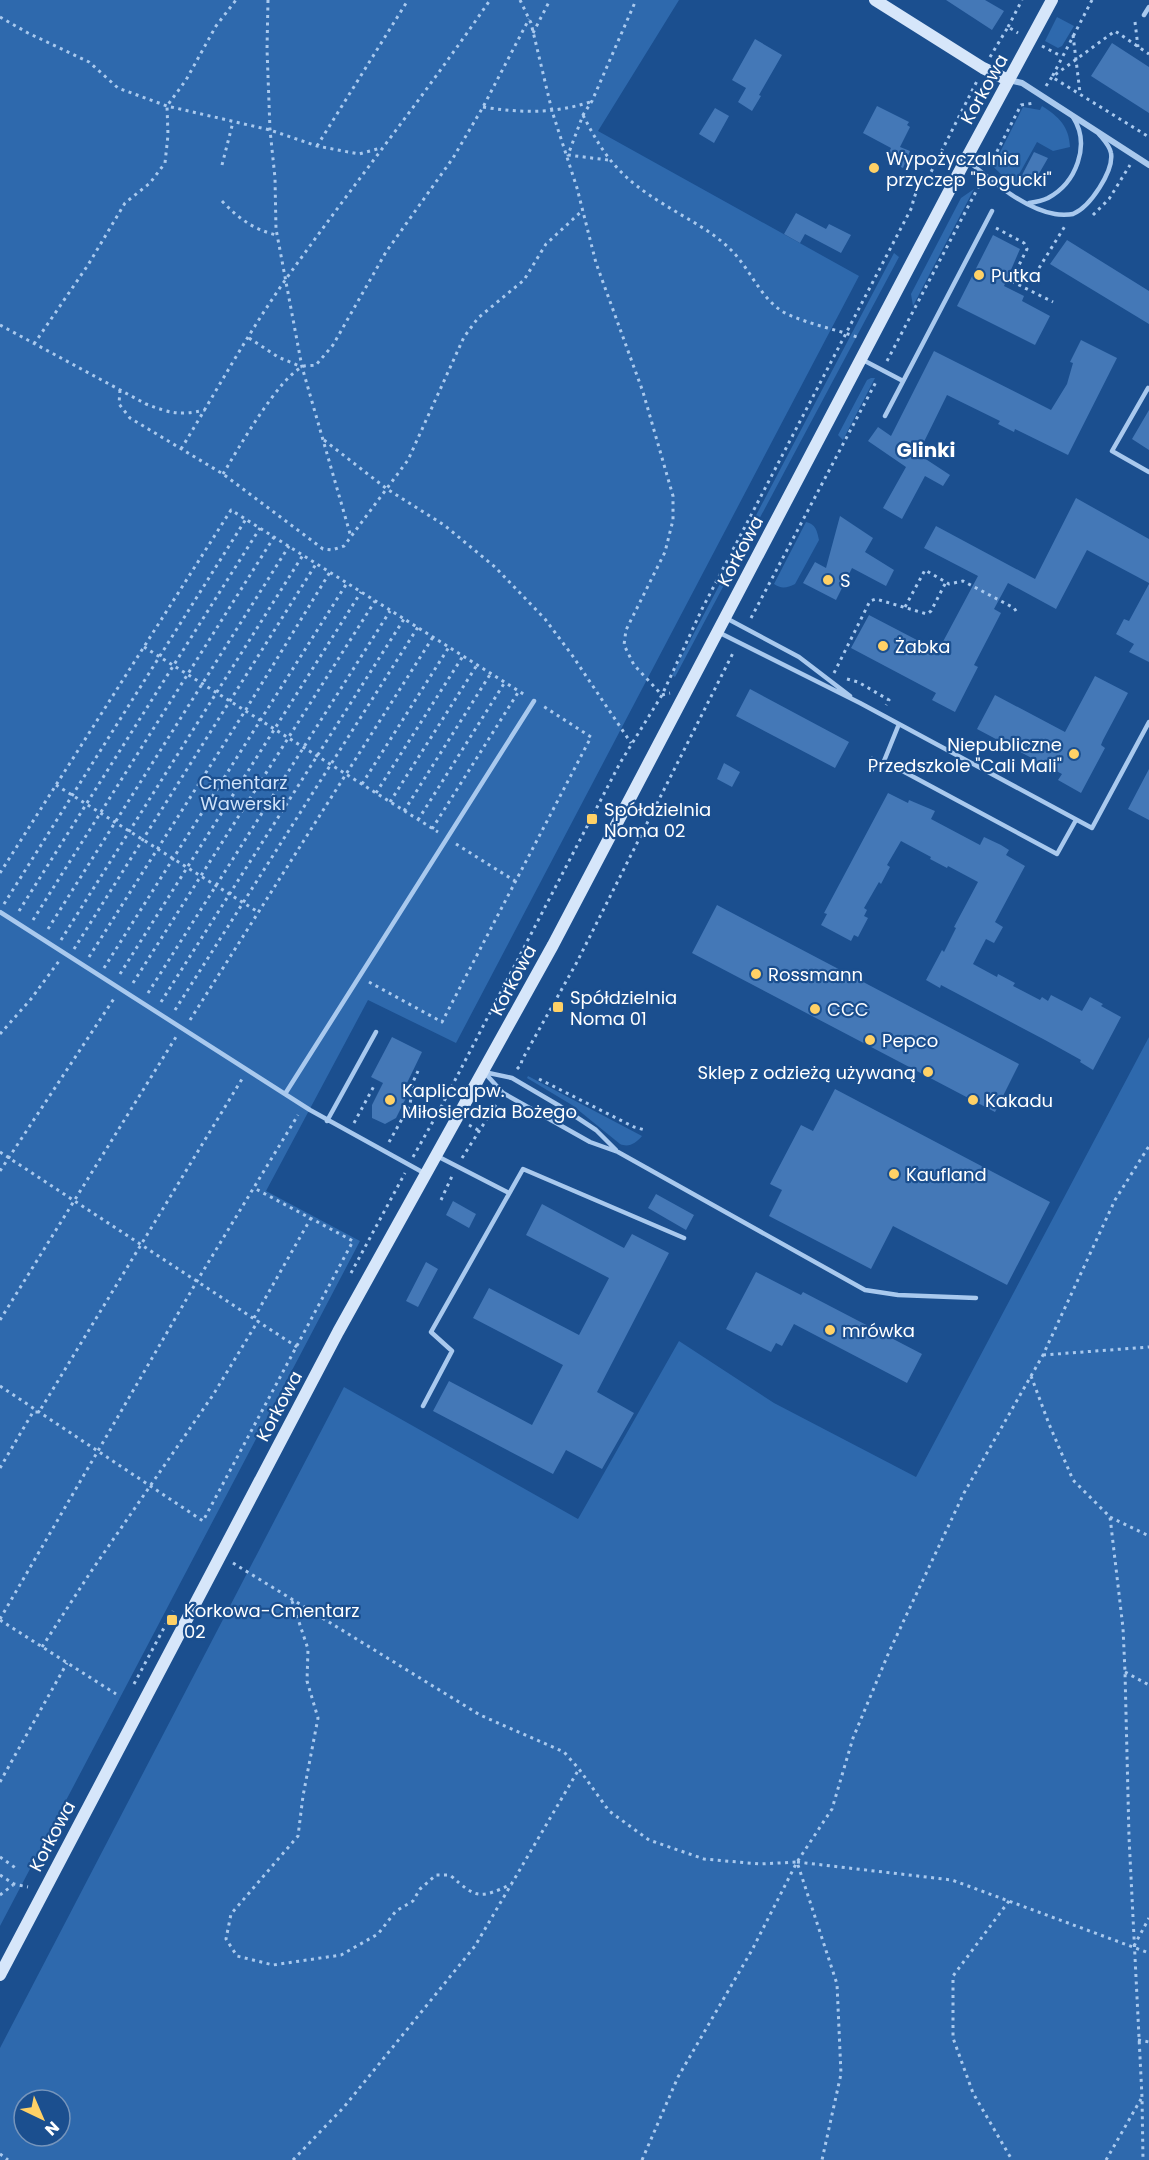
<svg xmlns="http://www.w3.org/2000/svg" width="1149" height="2160" font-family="Poppins,sans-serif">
<rect width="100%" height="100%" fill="#1b4f8f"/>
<path fill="#2e69ad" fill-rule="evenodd" d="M0,0H679L598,131L859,276L456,1043L368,1000L266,1191L360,1241L0,1926Z
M1057,17L1074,26L1062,46L1058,48L1045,41Z
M1042,106C1059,117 1069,126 1070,147L1053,151L1037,142L1017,178L1033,187C1019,188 1002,177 993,166L1023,107L1040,110Z
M974,189L913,306L911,294L961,198Z
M894,253L899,257L675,677L672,675Z
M871,378H875L843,440L838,435L867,380Z
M806,522C816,524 817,531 819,540L795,584C787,588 781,589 774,584Z
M1149,1037V2160H0V2048L344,1387L578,1519L679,1341L774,1403L916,1477ZM24,2100H60V2136H24Z
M528,1076L642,1136C636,1143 629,1148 620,1144L572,1105L527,1078Z"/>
<path fill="#4478b7" d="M946,0H985L1004,11L992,30Z
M755,39L782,55L759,95L761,96L752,111L738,102L746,88L732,80Z
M1112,43L1149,67V113L1091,76Z
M877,106L909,122L907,125L910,127L900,147L910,151L903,168L886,160L891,148L863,133Z
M715,108L729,116L714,143L699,134Z
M1034,152L1048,158L1033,184L1021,177Z
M796,213L826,229L829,224L851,235L841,253L805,234L800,243L784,234Z
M993,235L1020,249L1004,286L1024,296L1022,301L1050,316L1035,345L957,306Z
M1067,240L1149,291V324L1050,264Z
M1081,340L1117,358L1068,455L1015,429L1014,432L998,424L1000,421L947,395L918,454L950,475L943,486L925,476L902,519L883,508L906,467L868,441L878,427L891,436L934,351L1051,410L1067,384L1073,363L1070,362Z
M1149,410V450L1132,439Z
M1076,498L1149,539V583L1087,550L1056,609L1008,583L994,609L1001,613L974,665L978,667L955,712L932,700L936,693L851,648L869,615L938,651L978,576L924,548L936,526L1035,579Z
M840,516L873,538L865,552L894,570L886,586L852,568L836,600L803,583L815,562L826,568Z
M1149,584V662L1129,652L1134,644L1116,634L1124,619L1129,621Z
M1095,676L1128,693L1103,740L1101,745L1105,748L1081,793L1058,780L1062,774L977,729L995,695L1065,732Z
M750,689L849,742L835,768L736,716Z
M724,763L740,772L732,787L717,779Z
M1149,769V820L1128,809Z
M888,793L908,803L909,800L935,811L931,819L980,845L984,837L1001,845L1009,850L1006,855L1025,866L995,922L1003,927L994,943L986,939L973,964L997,977L998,974L1015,983L1013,986L1040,1000L1042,997L1048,1001L1051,995L1082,1011L1090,997L1103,1004L1101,1006L1121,1017L1093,1070L1080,1062L1081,1060L1045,1040L941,985L940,988L926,980L942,950L944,952L956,928L954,927L978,882L948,866L947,868L930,859L931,857L901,841L887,865L890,867L881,884L879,882L864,908L867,910L864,916L868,918L858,937L854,935L851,941L821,925L827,914L824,913Z
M717,905L1019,1064L995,1112L692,953Z
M392,1037L422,1052L407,1083V1096L396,1118L385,1124L372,1118V1105L383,1083L371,1077Z
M835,1089L1050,1202L1007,1285L893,1226L871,1269L769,1216L782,1190L770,1184L801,1125L813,1131Z
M656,1194L694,1215L686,1230L648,1208Z
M453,1201L476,1214L469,1228L446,1215Z
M542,1204L624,1248L632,1234L669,1253L597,1392L634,1413L602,1469L566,1450L553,1474L433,1411L449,1381L532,1425L563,1365L473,1318L489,1288L579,1335L609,1278L526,1235Z
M426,1262L438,1269L418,1307L406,1301Z
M756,1272L801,1295L803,1292L922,1354L907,1383L794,1324L782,1346L776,1343L771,1352L726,1329Z"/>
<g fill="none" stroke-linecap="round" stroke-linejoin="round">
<path stroke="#a9c9ee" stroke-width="3" stroke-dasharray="3 4.5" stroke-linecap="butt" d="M268,0L267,49L270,130L275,178L276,229L302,367L351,537
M520,0L531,23L552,111L577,188L596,263L643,392L673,496V520L665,552L626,630L624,645L634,665L662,695L670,693
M1092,0L1052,77L1149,137
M0,17L28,33L89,62L118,88L167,106L270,130L317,146L359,154L381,148
M1135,22L1138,47
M1008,27L1022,0
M533,33L550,0
M1073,35L1080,93
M1042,46L1061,56
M990,57L1008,27L1018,33
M1046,86L1052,77L1115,31L1149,54
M483,107C521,113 553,114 590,102
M583,115C605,159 622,179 665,205C687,219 712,231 730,249C751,269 761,301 787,314C809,324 834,329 857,337
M317,146L408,0
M608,160L568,155L583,115L592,101L636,0
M222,165L233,122
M990,165L1021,105L1034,103
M222,201C238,218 254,230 277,235
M1093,215L1109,199L1130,165
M996,228L1024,243L1027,249L1011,281L1053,302
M1039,268L1065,226
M0,325L146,404C170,413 179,416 205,410
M249,338L278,357L302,367
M34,344L88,265L125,203L150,183L165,163L168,135L167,106L186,80L216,26L236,0
M887,361L980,184
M120,390L119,404L130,418L223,474L323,549L332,550L344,546L408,460L464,337L478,318L524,280L546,244L583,210
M324,440L387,489L444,525L495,567L545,619L572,655L631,743
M181,449C216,392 248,333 286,279C353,185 425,95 490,0
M223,474C238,449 278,379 302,367C305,365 312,366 316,365L333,345L386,252L453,158L483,107L529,19
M905,607L925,570L949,584L963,581L1014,608L1018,614
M751,618L877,380
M144,647L438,832
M834,673L870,601L876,599L927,614L931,611L946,582
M847,679L858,682L889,700L886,705
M873,757L868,767L878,772
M362,784L449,647
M56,785L258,912
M376,793L463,656
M390,802L477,665
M404,811L491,673
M418,820L505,682
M432,829L519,691
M456,844L515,881
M0,873L231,510L525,695
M4,904L246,519
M19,911L260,528
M33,920L274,537
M48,929L289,546
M61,940L303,555
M74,949L316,564
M89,957L245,711L330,572
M104,968L347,583
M120,974L361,592
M369,982L442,1022L591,737L543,706
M133,983L375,601
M148,993L390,611
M161,1002L404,619
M175,1010L418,627
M190,1020L433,637
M0,1034L31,999L59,961
M517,1069L521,1065L522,1060L577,962L734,651
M539,1079L634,1127L645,1130
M445,1112L440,1109L620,763L662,695L702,609L912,207C914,194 920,183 930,174L977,81
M354,1123L374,1086
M469,1125L478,1130
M389,1142L410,1105L413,1082L418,1071
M0,1152L297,1347
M413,1157L440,1109
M462,1158L497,1103
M0,1171L115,997
M441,1200L453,1174
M351,1273L405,1173
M254,1318L311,1218
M0,1320L176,1037
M1043,1355L1149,1347
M1031,1376L1049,1424L1073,1480L1110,1517L1123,1628L1125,1672L1129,1837L1142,2097L1143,2160
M0,1386L203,1521L353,1241L254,1188
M0,1468L33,1412H39L242,1079
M1110,1517L1149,1536
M233,1563L480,1715L564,1752L579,1769L609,1811L649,1840L704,1859L760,1864L797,1862L837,1984L841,2074L822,2160
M292,1601L308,1649L307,1681L318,1718L303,1796L298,1836L231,1914L226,1939L237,1956L273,1965L341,1955L378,1934L396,1911L413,1901L420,1889L436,1875H450C477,1899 479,1899 512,1884
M0,1619L197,1281L298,1115
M0,1620L116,1694
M42,1647L90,1573L213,1395L258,1321
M1125,1672L1149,1685
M134,1684L173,1611
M0,1782L67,1663
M0,1857L17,1869
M797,1862L952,1880L1149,1953
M0,1875L14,1884L28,1887
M0,1895L13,1885
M1009,1901L953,1976V2038L973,2093L1012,2160
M1134,1946L1149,1918
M1138,2040L1149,2042
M0,2154L8,2160
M293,2160L344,2107L475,1946L579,1769
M642,2160L678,2077L752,1950L797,1862L832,1809L853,1738L889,1652L964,1493L1043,1355L1115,1200L1149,1146
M1106,2160L1141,2099"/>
<path stroke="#a9c9ee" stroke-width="4.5" d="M1144,15L1149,7
M968,161C991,180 1024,209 1055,214C1059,215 1069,215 1073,214C1090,207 1114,171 1111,153C1110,146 1103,139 1099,134
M1029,203C1036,202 1042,201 1048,198C1076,183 1091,145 1073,117
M863,360L903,381
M1149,389L1148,388L1112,451L1149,472
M885,416L992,211
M726,618L799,657L850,696
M720,633L860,703L1092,828L1149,722
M899,724L884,761L1057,854L1076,820
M0,912L310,1110L424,1173
M484,1072L503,1093L590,1142L618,1152L865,1290L898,1295L976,1298
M484,1072L512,1078L558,1105L596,1130L616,1150
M285,1094L534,701
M327,1121L376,1032
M437,1156L509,1193
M423,1406L452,1351L431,1332L523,1169L684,1238"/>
<path stroke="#a9c9ee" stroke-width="6" d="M1009,80L1022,83L1149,165"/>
<path stroke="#d6e6fa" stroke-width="12" d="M875,0L983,68L1008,80
M0,1975L338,1332L553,945L966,159L1052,0"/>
</g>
<g fill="#ffd166" stroke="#1b4f8f" stroke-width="2">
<circle cx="874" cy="168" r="6"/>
<circle cx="979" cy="275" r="6"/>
<circle cx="828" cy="580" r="6"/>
<circle cx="883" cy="646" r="6"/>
<circle cx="1074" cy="754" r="6"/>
<rect x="586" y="813" width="12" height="12" rx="3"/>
<circle cx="756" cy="974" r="6"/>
<rect x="552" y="1001" width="12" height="12" rx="3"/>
<circle cx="815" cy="1009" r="6"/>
<circle cx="870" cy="1040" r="6"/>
<circle cx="928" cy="1072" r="6"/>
<circle cx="390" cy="1100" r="6"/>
<circle cx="973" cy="1100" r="6"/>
<circle cx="894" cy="1174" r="6"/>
<circle cx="830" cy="1330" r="6"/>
<rect x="166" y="1614" width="12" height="12" rx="3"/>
</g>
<g text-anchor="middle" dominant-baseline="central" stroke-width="4.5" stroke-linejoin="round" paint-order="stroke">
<g font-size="18" fill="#fff" stroke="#1b4f8f">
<text transform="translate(984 89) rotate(-61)">Korkowa</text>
<text transform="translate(740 551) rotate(-62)">Korkowa</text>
<text transform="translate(513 980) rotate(-62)">Korkowa</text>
<text transform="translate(279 1406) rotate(-62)">Korkowa</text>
<text transform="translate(52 1836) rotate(-62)">Korkowa</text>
</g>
<g font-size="18" fill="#fff" stroke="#1b4f8f" text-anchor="start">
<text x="886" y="158">Wypożyczalnia<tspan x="886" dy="21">przyczep "Bogucki"</tspan></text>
<text x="991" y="275">Putka</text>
<text x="840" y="580">S</text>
<text x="895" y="646">Żabka</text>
<text x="1062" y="744" text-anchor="end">Niepubliczne<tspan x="1062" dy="21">Przedszkole "Cali Mali"</tspan></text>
<text x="604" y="809">Spółdzielnia<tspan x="604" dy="21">Noma 02</tspan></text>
<text x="768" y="974">Rossmann</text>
<text x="570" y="997">Spółdzielnia<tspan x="570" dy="21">Noma 01</tspan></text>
<text x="827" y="1009">CCC</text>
<text x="882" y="1040">Pepco</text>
<text x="916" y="1072" text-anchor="end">Sklep z odzieżą używaną</text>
<text x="402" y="1090">Kaplica pw.<tspan x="402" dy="21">Miłosierdzia Bożego</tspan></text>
<text x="985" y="1100">Kakadu</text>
<text x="906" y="1174">Kaufland</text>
<text x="842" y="1330">mrówka</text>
<text x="184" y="1610">Korkowa-Cmentarz<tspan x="184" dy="21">02</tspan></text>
</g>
<g font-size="18" fill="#cfe3fa" stroke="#1b4f8f">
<text x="243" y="782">Cmentarz<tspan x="243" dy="21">Wawerski</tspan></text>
</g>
<g font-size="20" font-weight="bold" fill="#fff" stroke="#1b4f8f">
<text x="926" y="450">Glinki</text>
</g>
</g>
<g transform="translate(42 2118) rotate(136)"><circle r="28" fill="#1b4f8f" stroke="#7695bc" stroke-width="1.5"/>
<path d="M0-4.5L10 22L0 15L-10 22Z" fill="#ffd166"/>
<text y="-9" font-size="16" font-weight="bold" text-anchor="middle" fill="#ffffff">N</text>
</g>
</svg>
